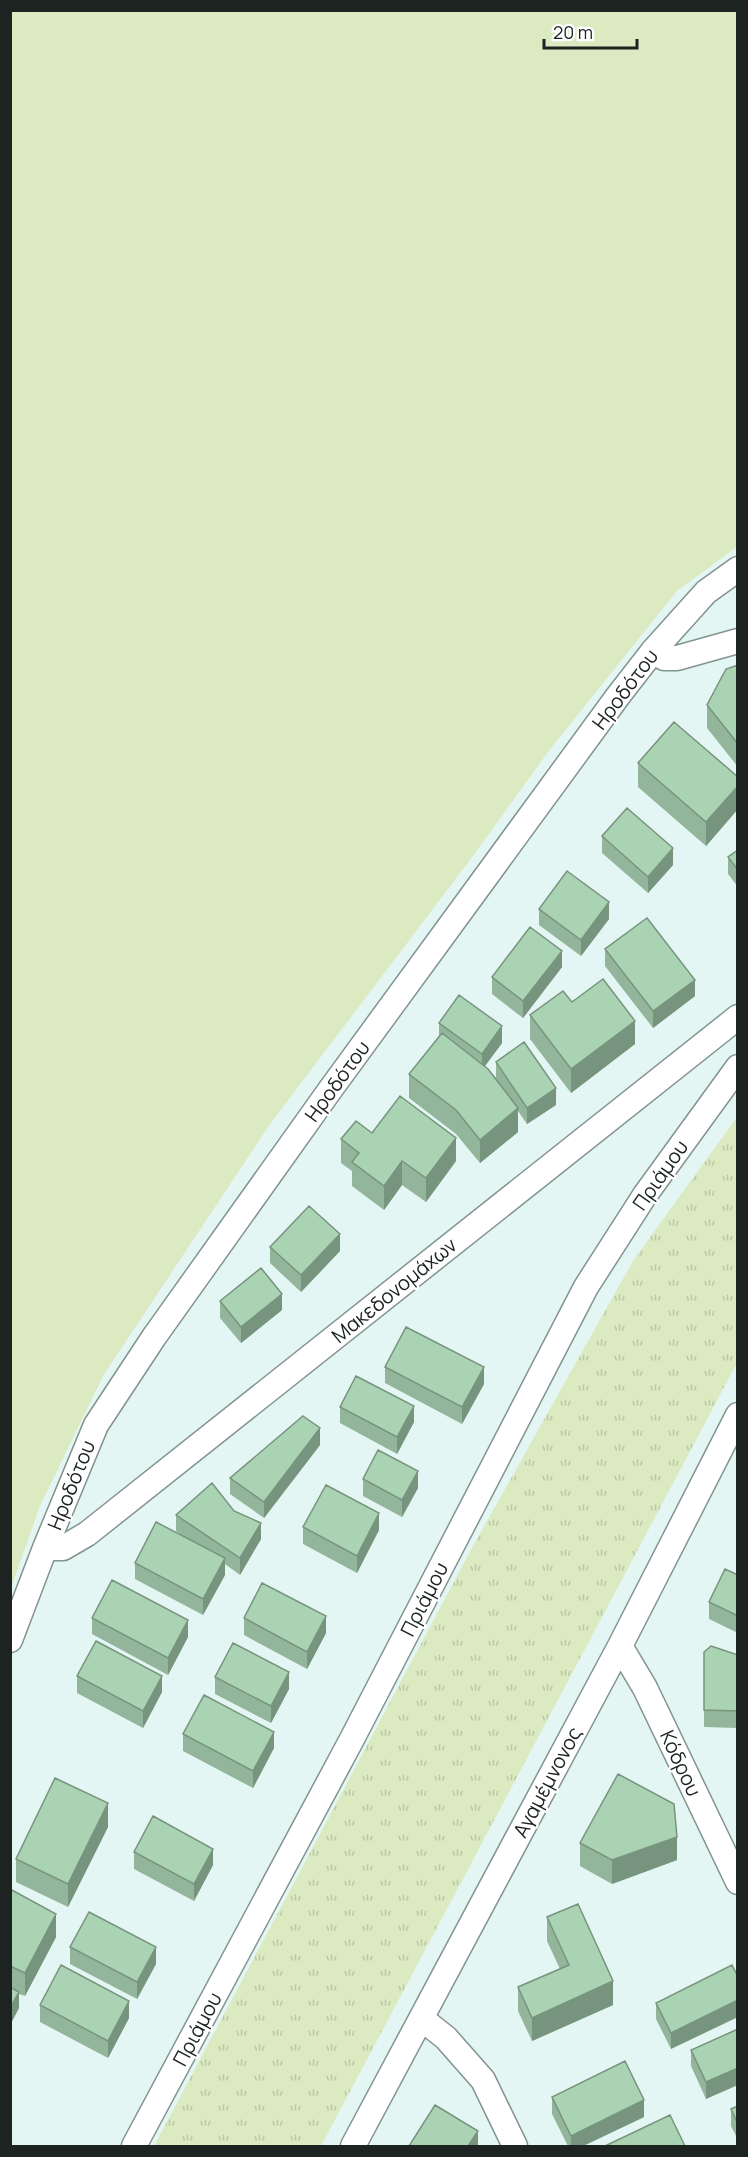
<svg xmlns="http://www.w3.org/2000/svg" width="748" height="2157" font-family="Manrope,sans-serif">
<defs>
<pattern id="park-tufts" width="24" height="20" patternUnits="userSpaceOnUse" patternTransform="scale(1.5)"><rect width="24" height="20" fill="#dbeac1"/><path d="M3 7l-1-3M5 7V3M7 7l1-3M15 17l-1-3M17 17v-4M19 17l1-3" fill="none" stroke="#bbc8a6"/></pattern>
</defs>
<rect width="100%" height="100%" fill="#e4f6f3"/>
<path fill="#dbeac1" d="M11,10L737,11L738,546L677,591L551,748L470,860L270,1124L103,1376L40,1506L11,1588Z"/>
<path fill="url(#park-tufts)" d="M737,1117V1363L321,2146H154L473,1546L633,1261Z"/>
<g fill="none" stroke-linecap="round" stroke-linejoin="round">
<g stroke="#829390" stroke-width="27">
<path id="street" d="M653,651L664,658H677L738,641
M45,1548H63L87,1534L738,1017
M10,1640L45,1548L96,1425L154,1337L330,1090L618,696L653,651L706,592L738,569
M620,1646L645,1688L738,1882
M422,2019L446,2038L483,2080L515,2146
M134,2146L352,1739L586,1287L645,1195L738,1067
M353,2146L620,1646L738,1415"/>
</g>
<use href="#street" stroke="#fff" stroke-width="24"/>
</g>
<path fill="#92b59b" d="M738,665V767L707,728V705Z
M638,763L738,777V809L706,846L638,787Z
M602,836L673,865L648,893L602,853Z
M738,850V887L728,874V857Z
M539,909L609,919L581,956L539,925Z
M605,949L695,996L653,1028L605,966Z
M562,967L523,1018L492,994V977Z
M572,1002L635,1044L571,1093L530,1039V1015Z
M439,1023L502,1043L485,1066L496,1078V1062L556,1105L527,1124L518,1111V1132L480,1163L456,1134L409,1098V1074L439,1036Z
M372,1133L456,1161L426,1202L402,1185L384,1210L352,1186V1171L341,1163V1139Z
M270,1247L340,1251L301,1292L270,1263Z
M220,1301L282,1310L241,1343L220,1318Z
M385,1367L484,1384L462,1424L385,1383Z
M340,1407L414,1422L397,1454L340,1423Z
M320,1445L264,1518L230,1494V1478Z
M363,1479L418,1488L402,1517L363,1496Z
M234,1511L261,1539L240,1575L225,1564V1575L203,1615L135,1579V1563L184,1537L176,1531V1515Z
M303,1527L379,1530L357,1573L303,1544Z
M738,1575V1633L709,1619V1602Z
M92,1618L188,1637L168,1675L92,1634Z
M244,1618L326,1633L307,1669L244,1635Z
M704,1652L738,1655V1728L704,1727Z
M77,1676L162,1692L143,1728L77,1693Z
M215,1677L289,1689L271,1723L215,1694Z
M183,1734L274,1748L253,1788L183,1751Z
M108,1827L68,1907L16,1882V1859Z
M580,1843L677,1860L612,1884L580,1866Z
M134,1852L213,1865L194,1901L134,1869Z
M10,1889L56,1937L25,1996L19,1994V2008L10,2025Z
M547,1917L613,2005L532,2041L518,2011V1987L560,1969L547,1941Z
M70,1947L156,1964L137,1999L70,1964Z
M732,1965L671,2049L656,2019V2003Z
M40,2005L129,2018L108,2058L40,2022Z
M738,2029L706,2099L691,2066V2050Z
M552,2097L644,2117L583,2146H568L552,2114Z
M738,2106V2140L731,2126V2109Z"/>
<path fill="#77947e" d="M738,786V809L706,846V822Z
M673,848V865L648,893V877Z
M609,902V919L581,956V940Z
M562,951V967L523,1018V1001Z
M695,980V996L653,1028V1011Z
M635,1021V1044L571,1093V1069Z
M502,1026V1043L482,1070V1054Z
M556,1088V1105L527,1124V1108Z
M518,1108V1132L480,1163V1140Z
M456,1138V1161L426,1202V1178Z
M402,1161V1185L384,1210V1186Z
M340,1234V1251L301,1292V1275Z
M282,1294V1310L241,1343V1327Z
M484,1367V1384L462,1424V1407Z
M414,1406V1422L397,1454V1437Z
M320,1428V1445L264,1518V1502Z
M418,1471V1488L402,1517V1500Z
M379,1513V1530L357,1573V1556Z
M261,1523V1539L240,1575V1558Z
M225,1558V1575L203,1615V1599Z
M326,1616V1633L307,1669V1652Z
M188,1620V1637L168,1675V1658Z
M289,1672V1689L271,1723V1706Z
M162,1676V1692L143,1728V1711Z
M274,1732V1748L253,1788V1771Z
M108,1803V1827L68,1907V1884Z
M677,1837V1860L612,1884V1860Z
M213,1849V1865L194,1901V1884Z
M56,1914V1937L25,1996V1973Z
M156,1947V1964L137,1999V1982Z
M613,1981V2005L532,2041V2018Z
M19,1992V2008L10,2025V2008Z
M738,2000V2017L671,2049V2033Z
M129,2001V2018L108,2058V2041Z
M738,2068V2085L706,2099V2082Z
M644,2100V2117L583,2146H571V2136Z
M478,2131V2146H468Z"/>
<path fill="#aad3b4" stroke="#77947e" stroke-width="1.5" d="M738,665V744L707,705L726,669Z
M674,722L738,777V786L706,822L638,763Z
M627,808L673,848L648,877L602,836Z
M738,850V870L728,857Z
M567,871L609,902L581,940L539,909Z
M647,918L695,980L653,1011L605,949Z
M530,927L562,951L523,1001L492,977Z
M603,979L635,1021L571,1069L530,1015L563,991L572,1002Z
M459,995L502,1026L482,1054L439,1023Z
M442,1033L488,1069L518,1108L480,1140L456,1110L409,1074Z
M524,1042L556,1088L527,1108L496,1062Z
M400,1096L456,1138L426,1178L402,1161L384,1186L352,1162L359,1153L341,1139L356,1121L372,1133Z
M309,1206L340,1234L301,1275L270,1247Z
M261,1268L282,1294L241,1327L220,1301Z
M406,1327L484,1367L462,1407L385,1367Z
M356,1376L414,1406L397,1437L340,1407Z
M303,1416L320,1428L264,1502L230,1478Z
M378,1450L418,1471L402,1500L363,1479Z
M212,1483L234,1511L261,1523L240,1558L176,1515Z
M326,1485L379,1513L357,1556L303,1527Z
M156,1522L225,1558L203,1599L135,1563Z
M725,1569L738,1575V1616L709,1602Z
M112,1580L188,1620L168,1658L92,1618Z
M262,1583L326,1616L307,1652L244,1618Z
M96,1641L162,1676L143,1711L77,1676Z
M233,1643L289,1672L271,1706L215,1677Z
M711,1646L738,1655V1711L704,1710V1652Z
M204,1695L274,1732L253,1771L183,1734Z
M618,1774L674,1804L677,1837L612,1860L580,1843Z
M55,1778L108,1803L68,1884L16,1859Z
M153,1816L213,1849L194,1884L134,1852Z
M10,1889L56,1914L25,1973L10,1966Z
M578,1904L613,1981L532,2018L518,1987L569,1965L547,1917Z
M89,1912L156,1947L137,1982L70,1947Z
M61,1965L129,2001L108,2041L40,2005Z
M732,1965L738,1977V2000L671,2033L656,2003Z
M10,1987L19,1992L10,2008Z
M738,2029V2068L706,2082L691,2050Z
M625,2061L644,2100L571,2136L552,2097Z
M435,2105L478,2131L468,2146H409Z
M738,2106V2124L731,2109Z
M670,2115L685,2146H605Z"/>
<g text-anchor="middle" dominant-baseline="central" stroke-width="4.5" stroke-linejoin="round" paint-order="stroke">
<g font-size="20" fill="#1c2321" stroke="#fff">
<text transform="translate(625 689) rotate(-53)">Ηροδότου</text>
<text transform="translate(337 1081) rotate(-54)">Ηροδότου</text>
<text transform="translate(660 1175) rotate(-55)">Πριάμου</text>
<text transform="translate(394 1290) rotate(-39)">Μακεδονομάχων</text>
<text transform="translate(71 1485) rotate(-68)">Ηροδότου</text>
<text transform="translate(424 1599) rotate(-63)">Πριάμου</text>
<text transform="translate(681 1763) rotate(65)">Κόδρου</text>
<text transform="translate(547 1782) rotate(-62)">Αγαμέμνονος</text>
<text transform="translate(197 2029) rotate(-62)">Πριάμου</text>
</g>
</g>
<rect width="748" height="2157" fill="none" stroke="#1c2321" stroke-width="24"/>
<path d="M544 39v9h93v-9" fill="none" stroke="#1c2321" stroke-width="3"/>
<text x="553" y="39" font-size="18" fill="#1c2321" stroke="#ffffff" stroke-width="4.5" paint-order="stroke">20 m</text>
</svg>
